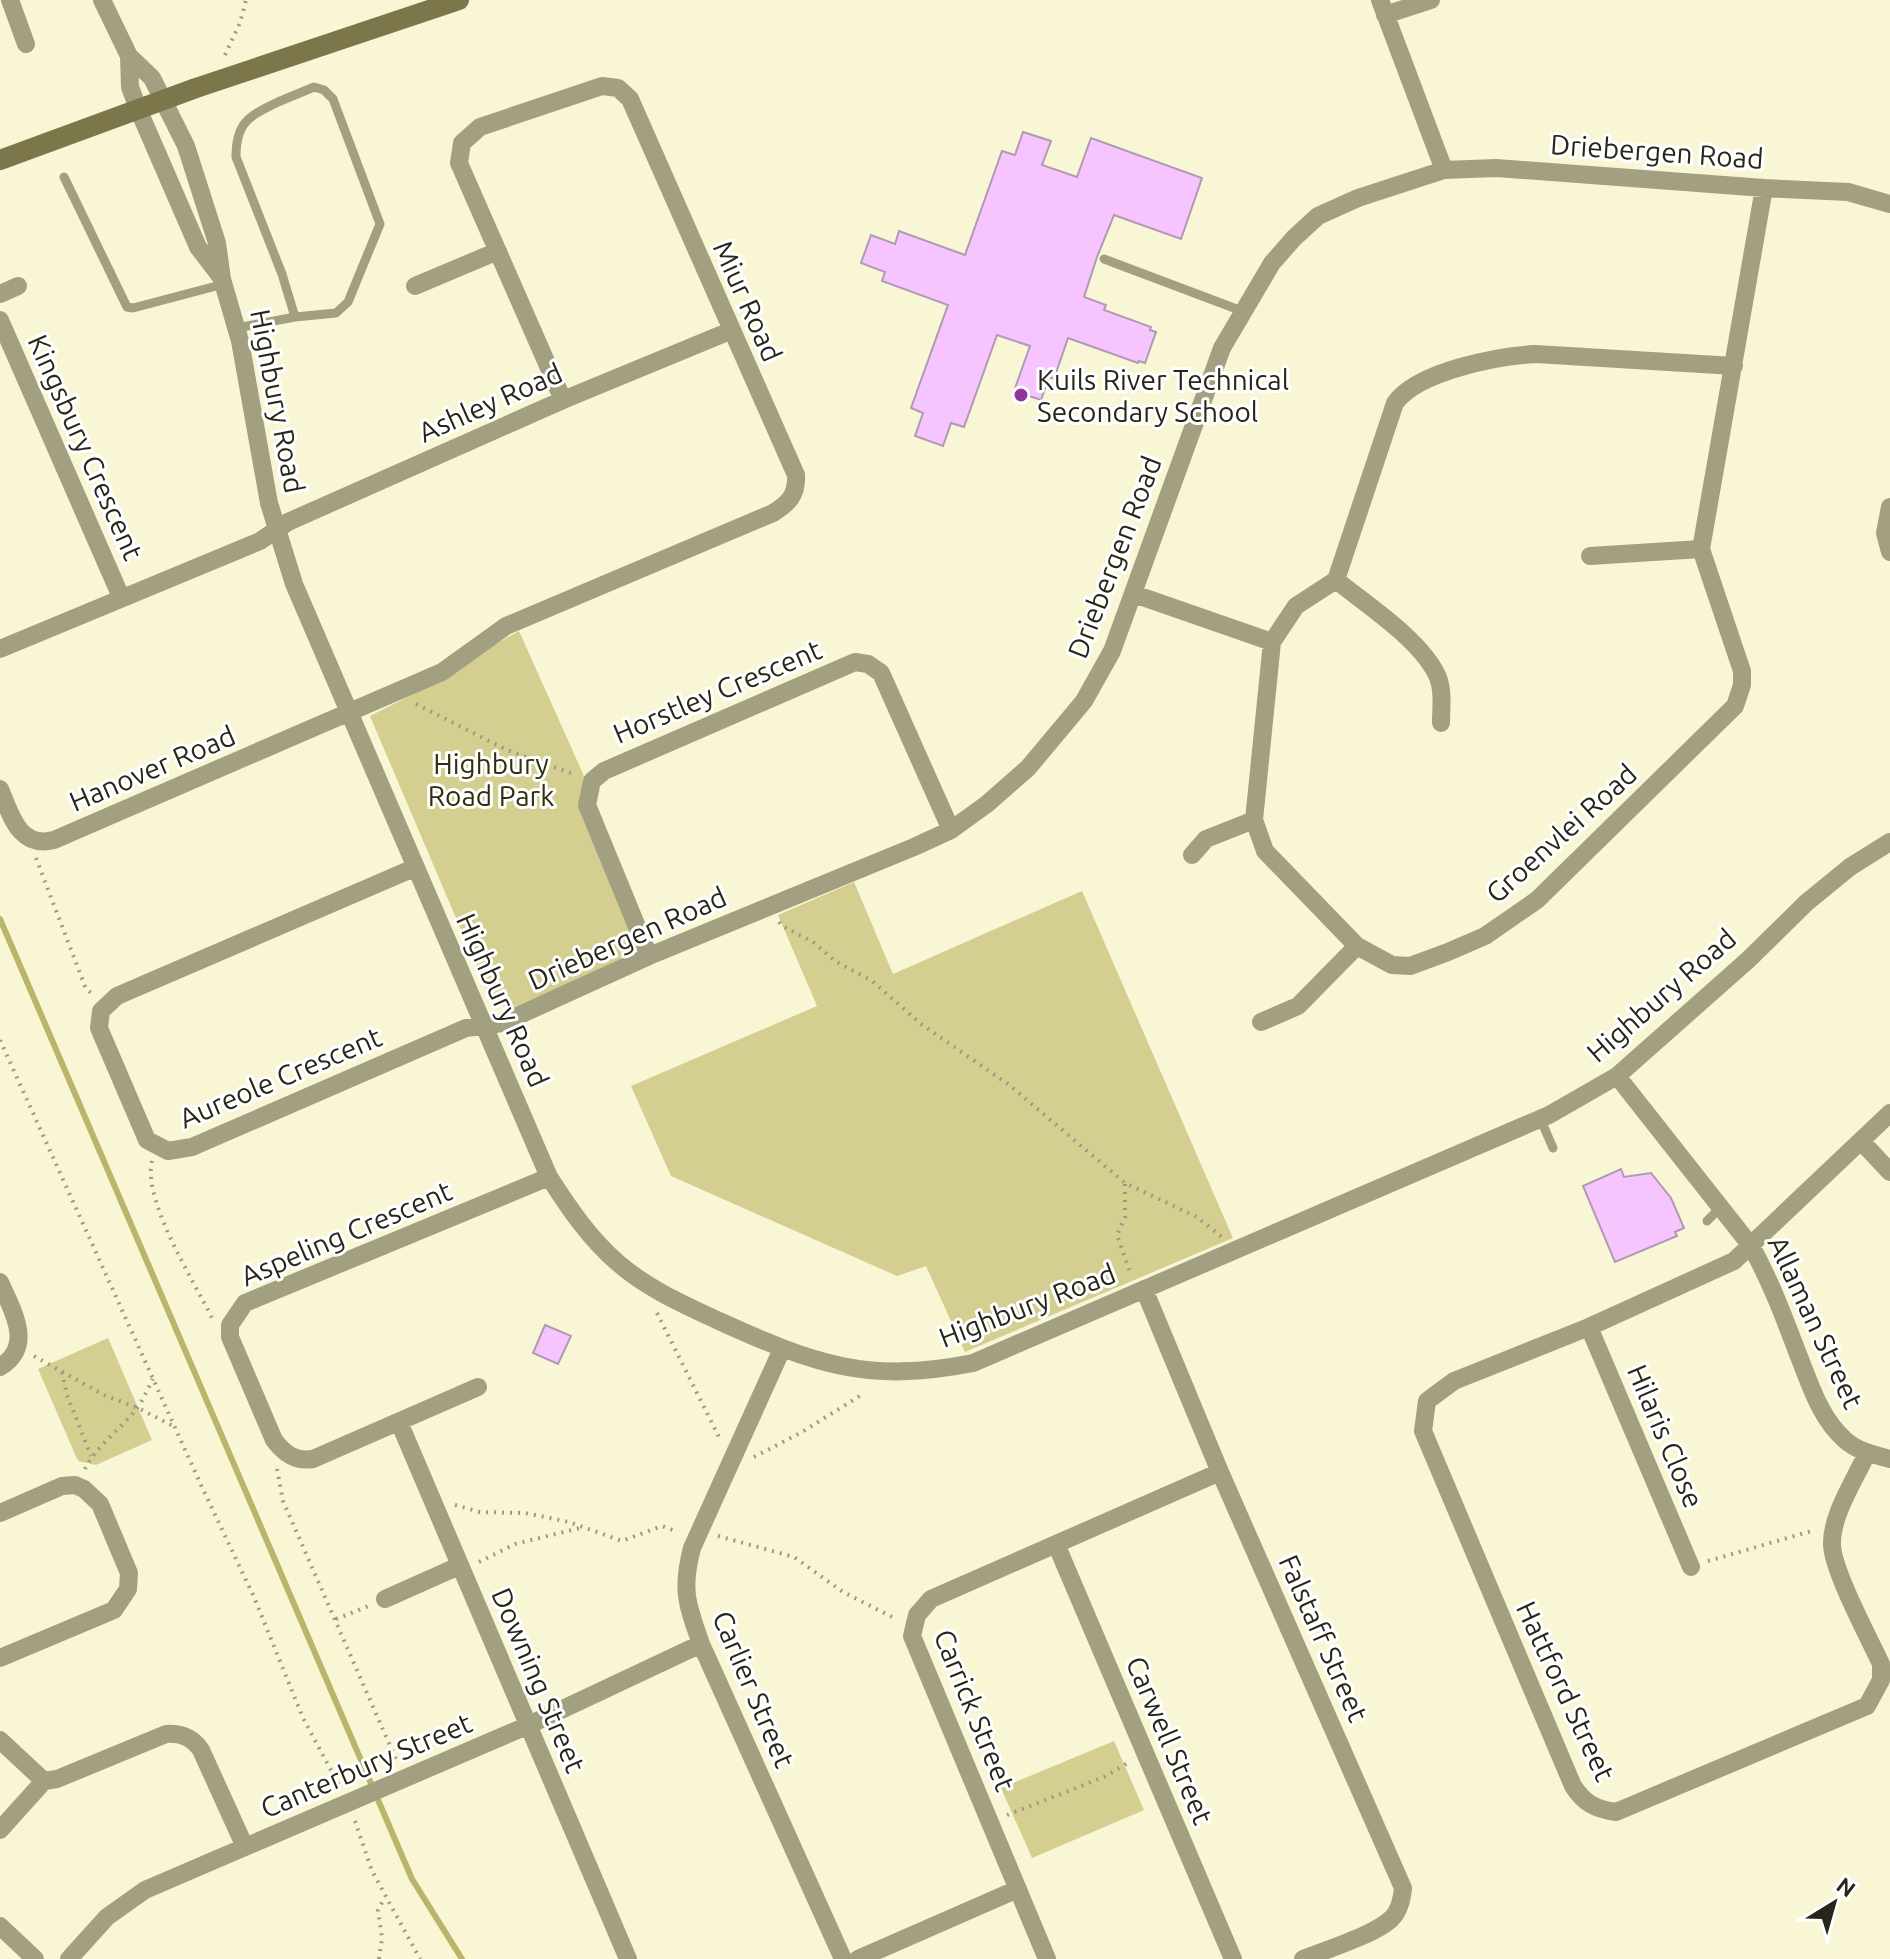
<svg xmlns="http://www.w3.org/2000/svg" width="1890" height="1959" font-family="Ubuntu,sans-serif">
<rect width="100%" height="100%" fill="#f9f6d6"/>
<path fill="#d4ce90" d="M519,631L584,776L579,799L633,936L630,949L617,963L514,1007L501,1006L490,998L370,716L457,672L489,648Z
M854,882L893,974L1082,891L1233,1238L965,1352L926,1266L897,1276L671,1176L631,1086L817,1006L778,915Z
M108,1338L152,1440L96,1465L78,1461L38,1369Z
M1114,1741L1144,1810L1032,1858L1001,1788Z"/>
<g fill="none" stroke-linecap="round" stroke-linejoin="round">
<path stroke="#bbb46b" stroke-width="6" d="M0,919L412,1879L462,1959"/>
</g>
<path fill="#f6c5ff" stroke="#af9ab3" stroke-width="2" d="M1023,132L1051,141L1042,165L1077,177L1091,138L1202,178L1181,239L1114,215L1097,257L1084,297L1106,305L1104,310L1151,327L1150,330L1156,332L1145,363L1139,361L1138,363L1068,338L1054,379L1049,377L1041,400L1014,391L1030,346L997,335L964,427L951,423L943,446L915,436L923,413L911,408L948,305L882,281L885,272L861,263L871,235L895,244L899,231L965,255L1002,151L1015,155Z
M1621,1169L1624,1177L1651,1173L1671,1198L1684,1228L1675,1232L1677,1236L1615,1262L1583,1186Z
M545,1325L571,1336L558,1364L533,1353Z"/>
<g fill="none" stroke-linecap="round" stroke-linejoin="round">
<path stroke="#9d9a83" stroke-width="4" stroke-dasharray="2 6" stroke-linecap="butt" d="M225,55L240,23L246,0
M416,704L507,750L576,775
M36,858L86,989L94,995
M779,922L782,926L813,942L835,961L872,981L921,1024L1008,1084L1125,1183L1197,1217L1223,1238
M0,1040L201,1485L254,1597L303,1718L340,1787
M152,1161C142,1200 194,1281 212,1318
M1125,1184V1217L1117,1235L1131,1275
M657,1313L721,1441
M34,1356L104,1395L138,1408L175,1427
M62,1372L67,1395L91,1456
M754,1457L802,1432L863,1394
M85,1469C94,1449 119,1430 134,1412C142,1403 147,1390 153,1379
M277,1469L283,1501L398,1764
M455,1505L480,1512L525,1513L569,1522L622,1541L662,1526L678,1532
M718,1536L794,1557L843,1592L896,1619
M1708,1561L1815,1530
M479,1562L515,1544L580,1528
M336,1619L371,1605
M1007,1815L1104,1777L1131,1761
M355,1821L372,1871L420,1959
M379,1959L382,1938L378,1910L385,1897"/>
<path stroke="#a3a082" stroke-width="9" d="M64,177L127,307L133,308L224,284
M1104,259L1242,311
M237,328L295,317L336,313L348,302L380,224L333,99L324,90L314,87C302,92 290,97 278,102C249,116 236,122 236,157L282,274L295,317
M1540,1118L1553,1148
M1707,1221L1722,1206"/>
<path stroke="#a3a082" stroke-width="18" d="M10,0L26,44
M102,0L129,56L152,78L186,146L217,243L222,279L240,341L269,503L294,584L549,1177C569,1208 589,1238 618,1263C648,1289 683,1304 719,1321C814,1364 867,1384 973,1363L1549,1115L1617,1076L1748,960L1806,903L1850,867L1890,842
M1380,0L1444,170
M1385,15L1431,0
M129,56L130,87L139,111L198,247L221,277
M415,286L498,251
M0,294L18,286
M0,320L121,597
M1734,366L1536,354C1498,356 1418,371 1395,403L1336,580L1296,606L1272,642L1254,820L1265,851L1357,946L1392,965L1410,966L1448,952L1485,936L1537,900L1735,706L1742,685V671L1701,549L1764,188
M1890,507L1885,533L1890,552
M1590,556L1701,549
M1336,580C1367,605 1418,638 1436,673C1444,688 1441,707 1441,723
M1134,594L1272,642
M0,649L260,541L288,522L563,400L730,331
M0,789C11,815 19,849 54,840L442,672L506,626L773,513C789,503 797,495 796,475L630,99L618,88L602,86L480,127L462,143L459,163L563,400
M1192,855L1206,839L1254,820
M414,868L117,996L101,1011L99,1028L147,1140L168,1151L192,1147L466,1028L502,1023L649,956L914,847L951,830L987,804L1028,768L1084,701L1112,651L1222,348L1272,263L1294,238L1318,216L1358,198L1444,170L1496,168L1764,188L1848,192L1890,204
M649,956L587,805L592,781L604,771L855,662L868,664L881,673L951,830
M1261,1022L1298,1006L1357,946
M1617,1076L1751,1246C1770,1280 1784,1317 1798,1354C1810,1384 1820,1418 1845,1440C1857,1451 1875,1455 1890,1459
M1861,1141L1890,1172
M0,1282C12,1310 35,1346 0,1367
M1144,1289L1220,1472L1403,1888C1402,1899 1400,1910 1392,1918C1377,1934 1325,1950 1303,1959
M1589,1327L1691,1567
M782,1349L692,1548C681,1590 687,1604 701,1644L843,1959
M478,1387L313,1459C295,1462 284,1453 274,1440L230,1337V1325L245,1303L549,1177
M399,1422L628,1959
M1867,1453C1855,1480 1831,1515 1832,1545C1833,1571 1869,1638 1881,1664V1680L1867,1706L1616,1812C1595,1809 1584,1803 1573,1786L1423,1431L1427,1401L1454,1381L1589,1327L1734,1261L1890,1113
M0,1513L62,1486L75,1485L84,1489L100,1504L129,1573L128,1589L114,1610L0,1658
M1056,1544L1233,1959
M385,1599L459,1566
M0,1740L44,1781
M0,1830L44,1781L57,1779L166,1734C181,1733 192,1737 201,1750L245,1847
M0,1926L35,1959
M69,1959L107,1917L145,1890L529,1725L701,1644
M858,1959L1018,1889
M1047,1959L912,1636L917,1615L931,1599L1220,1472"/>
<path stroke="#7c774a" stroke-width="20" d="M0,160L196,88L459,0"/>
</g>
<circle fill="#8f35a0" stroke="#fff" stroke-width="3" cx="1021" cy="395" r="8"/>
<g text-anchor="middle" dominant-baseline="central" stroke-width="6" stroke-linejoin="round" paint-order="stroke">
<g font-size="28" fill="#27261a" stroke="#fff">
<text transform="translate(1657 151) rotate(4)">Driebergen Road</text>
<text transform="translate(748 301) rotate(66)">Miur Road</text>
<text transform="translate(278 401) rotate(79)">Highbury Road</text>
<text transform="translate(490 402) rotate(-24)">Ashley Road</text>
<text transform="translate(86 447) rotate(66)">Kingsbury Crescent</text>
<text transform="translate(1114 557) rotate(-69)">Driebergen Road</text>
<text transform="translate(717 691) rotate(-23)">Horstley Crescent</text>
<text transform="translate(152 768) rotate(-23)">Hanover Road</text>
<text transform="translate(1561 833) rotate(-42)">Groenvlei Road</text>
<text transform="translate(627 938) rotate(-24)">Driebergen Road</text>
<text transform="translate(1661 995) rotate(-41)">Highbury Road</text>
<text transform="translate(503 1000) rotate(66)">Highbury Road</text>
<text transform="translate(280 1077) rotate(-23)">Aureole Crescent</text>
<text transform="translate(346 1233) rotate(-23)">Aspeling Crescent</text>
<text transform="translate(1027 1305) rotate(-21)">Highbury Road</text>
<text transform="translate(1816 1322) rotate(65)">Allaman Street</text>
<text transform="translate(1666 1436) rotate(67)">Hilaris Close</text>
<text transform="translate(1324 1638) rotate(66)">Falstaff Street</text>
<text transform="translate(539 1680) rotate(67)">Downing Street</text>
<text transform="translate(754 1689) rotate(67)">Carlier Street</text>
<text transform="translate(1566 1691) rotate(65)">Hattford Street</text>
<text transform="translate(975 1710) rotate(68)">Carrick Street</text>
<text transform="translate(1170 1740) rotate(67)">Carwell Street</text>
<text transform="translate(366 1765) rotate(-23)">Canterbury Street</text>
</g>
<g font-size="28" fill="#27261a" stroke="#fff" text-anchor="start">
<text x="1037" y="379">Kuils River Technical<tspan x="1037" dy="32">Secondary School</tspan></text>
</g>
<g font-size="28" fill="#312e0d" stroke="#fff">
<text x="491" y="763">Highbury<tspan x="491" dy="32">Road Park</tspan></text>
</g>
</g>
<g transform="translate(1834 1903) rotate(37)" stroke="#ffffff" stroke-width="6" paint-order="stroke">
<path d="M0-6L14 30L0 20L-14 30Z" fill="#27261a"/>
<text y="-12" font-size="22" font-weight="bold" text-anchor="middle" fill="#27261a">N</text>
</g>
</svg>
